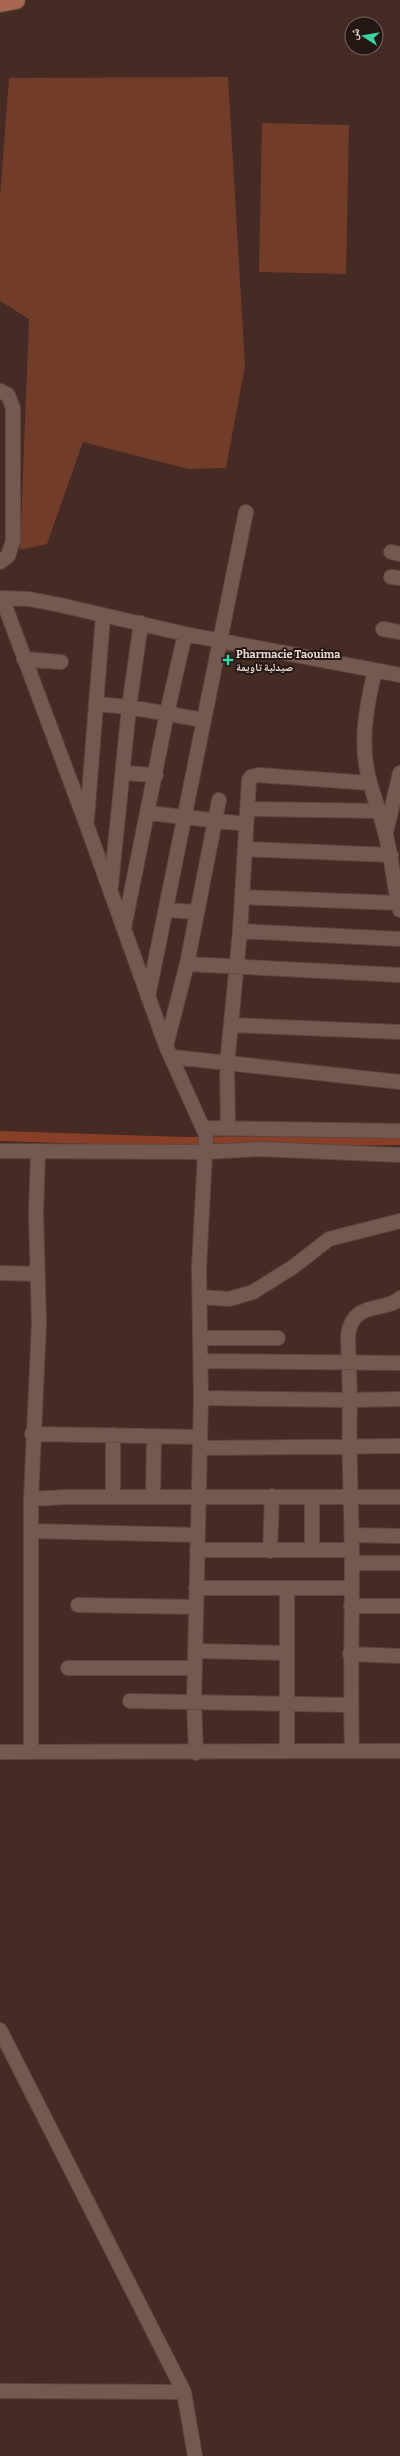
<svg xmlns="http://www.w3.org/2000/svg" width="400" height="2456" font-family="Bitter,'Noto Naskh Arabic',serif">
<rect width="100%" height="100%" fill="#452b23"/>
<path fill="#723c2b" d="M228,77L245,366L226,468L188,469L83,442L47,544L20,550L29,319L0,301V197L9,78Z
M262,123L349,125L346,274L259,272Z"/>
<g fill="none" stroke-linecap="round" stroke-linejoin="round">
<path stroke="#893f27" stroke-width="10" d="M0,1136L184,1142L400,1140"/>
<g stroke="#5c4640" stroke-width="16">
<path id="minor" d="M0,391L8,395L13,408V541L8,556L0,562
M391,552L400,554
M391,577L400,578
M0,598L29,599L60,605L185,634L400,675
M2,598L86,823L166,1046L206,1135L199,1268L201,1398L194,1702L196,1753
M383,629L400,632
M24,659L61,662
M375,670C366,708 359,745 370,783C375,801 382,818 386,836C392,860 394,886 400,910
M96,704L129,707L203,720
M123,773L156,775
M247,809L380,811
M149,813L246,824
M87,819L103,616
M386,832L400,773
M245,849L391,855
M111,886L129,707L141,623
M242,897L398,903
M166,910L197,912
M124,928L167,713L185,634
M240,931L400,939
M187,964L400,975
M148,997L246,512
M231,1025L400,1032
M166,1046L187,964L219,800
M173,1057L400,1082
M204,1128L400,1131
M228,1128L227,1065L240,931L249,780L251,777L258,775L370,783
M0,1151L205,1152L260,1149L400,1155
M0,1273L38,1274
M200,1297L229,1299L253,1292L293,1267L329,1239L400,1221
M400,1298C386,1313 352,1299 348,1336L350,1400L400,1399
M201,1338H278
M201,1361L400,1363
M201,1398L350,1400C348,1455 352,1510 352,1565C352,1627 350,1688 352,1750
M32,1434L200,1437
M200,1448L400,1446
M113,1497V1435
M153,1497L154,1436
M31,1499L66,1497H400
M31,1531L197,1535
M351,1535L400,1536
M197,1550H351
M312,1550V1497
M270,1551L272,1496
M352,1563H400
M196,1588H352
M287,1589V1751
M78,1605L196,1607
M351,1606H400
M195,1651L287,1653
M350,1654L400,1656
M68,1668H195
M130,1701L350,1705
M0,1752L400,1751
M31,1752V1499L39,1323L36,1213L38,1152
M0,2030L184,2392L195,2456
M0,2391L184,2392"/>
</g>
<g stroke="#5c4640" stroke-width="20">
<path id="major" d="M0,3L16,0"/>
</g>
<use href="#minor" stroke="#755950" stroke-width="14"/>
<use href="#major" stroke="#a96650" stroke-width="18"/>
</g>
<path fill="#39d4a5" stroke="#231714" stroke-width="1.5" d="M226 654h4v4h4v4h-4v4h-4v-4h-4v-4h4z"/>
<g text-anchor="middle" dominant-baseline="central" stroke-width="4" stroke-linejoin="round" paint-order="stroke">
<g font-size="11" font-weight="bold" fill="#ead9d4" stroke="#231714" text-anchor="start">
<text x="236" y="654">Pharmacie Taouima<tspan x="236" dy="13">صيدلية تاويمة</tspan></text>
</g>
</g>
<g transform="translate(364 36) rotate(282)"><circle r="19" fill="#231714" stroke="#736561"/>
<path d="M0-3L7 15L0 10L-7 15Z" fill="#39d4a5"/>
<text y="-6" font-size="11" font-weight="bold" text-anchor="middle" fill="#ead9d4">ش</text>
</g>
</svg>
